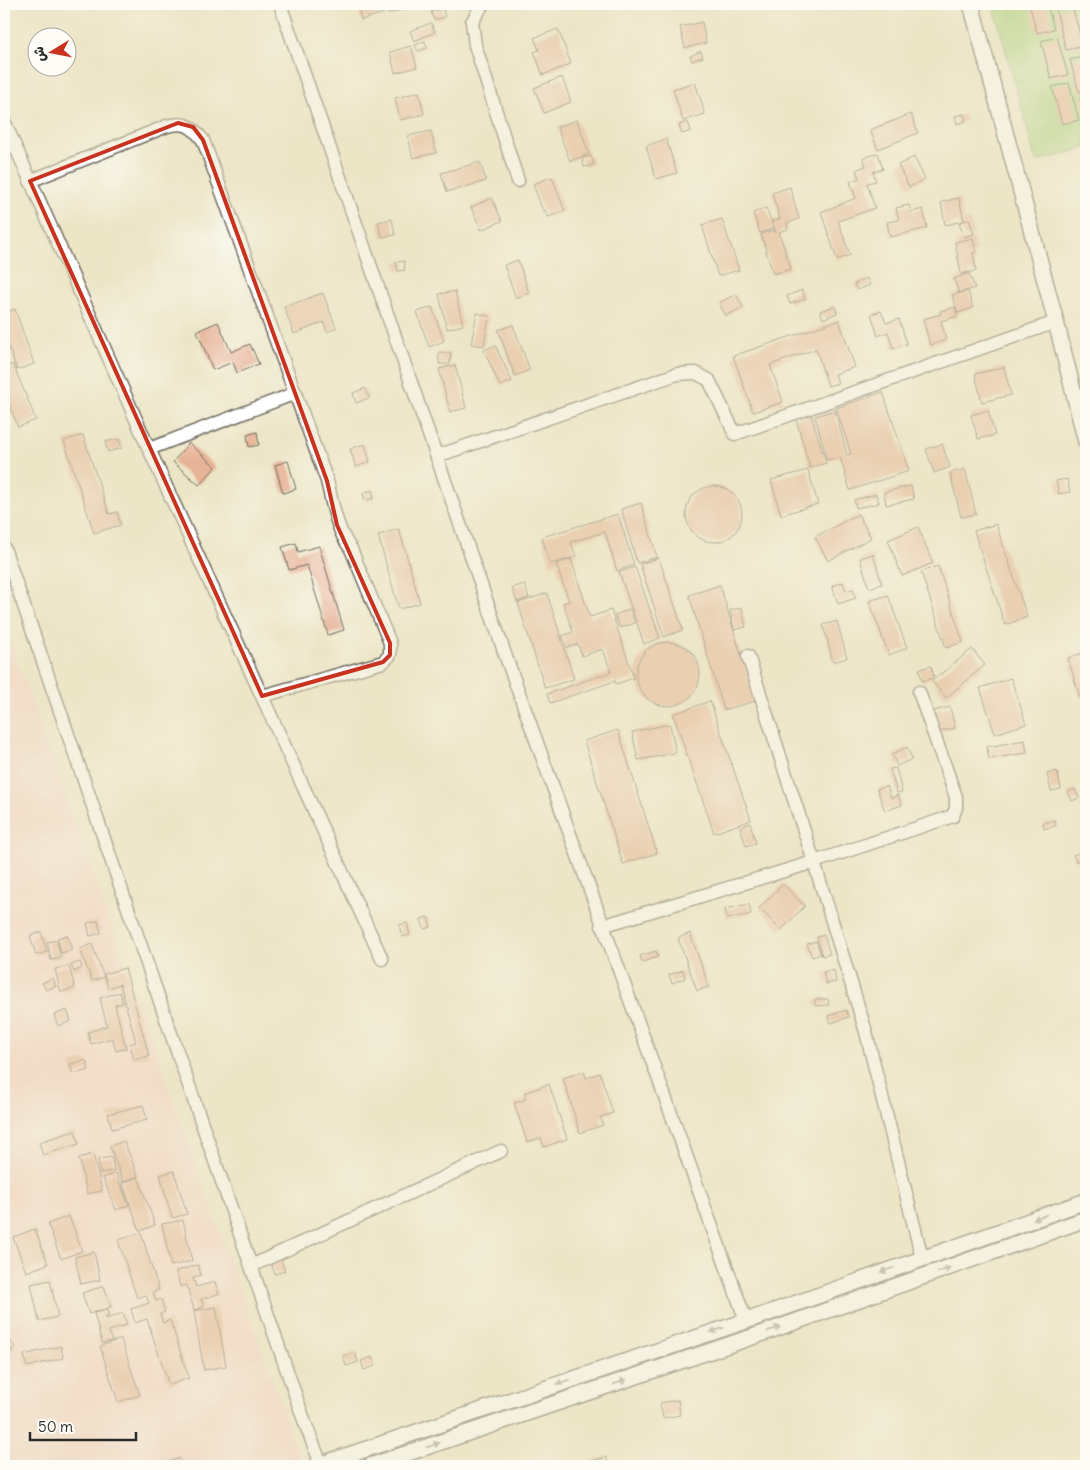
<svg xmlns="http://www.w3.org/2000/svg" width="1090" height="1470" font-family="Delius,'Playpen Sans Arabic',sans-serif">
<rect width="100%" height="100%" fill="#fdfcf7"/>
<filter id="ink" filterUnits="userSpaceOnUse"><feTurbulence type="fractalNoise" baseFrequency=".02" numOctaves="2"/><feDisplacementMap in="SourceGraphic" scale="10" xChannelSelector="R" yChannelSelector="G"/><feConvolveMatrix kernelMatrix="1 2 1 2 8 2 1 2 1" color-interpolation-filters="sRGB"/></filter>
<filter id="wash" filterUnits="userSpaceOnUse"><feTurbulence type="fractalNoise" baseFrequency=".0096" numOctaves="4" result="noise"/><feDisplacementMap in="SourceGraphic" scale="20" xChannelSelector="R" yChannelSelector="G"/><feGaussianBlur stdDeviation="1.12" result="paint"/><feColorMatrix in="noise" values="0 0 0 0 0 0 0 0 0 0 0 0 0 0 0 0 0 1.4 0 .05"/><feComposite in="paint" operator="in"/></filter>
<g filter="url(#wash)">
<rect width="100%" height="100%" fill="#ece5c6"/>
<path fill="#f7d1c9" d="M4,623L303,1466H4Z"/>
<path fill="#a7d17c" stroke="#697e54" d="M993,4H1086V148L1036,162Z"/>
<g id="blocks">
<path fill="#e7b396" d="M357,4H382L384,13L361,20Z
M385,4H407L408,8L388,14Z
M1029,4H1047L1054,29L1037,33Z
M1072,6L1083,45L1066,50L1056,10Z
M443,9L445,17L434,20L431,12Z
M702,22L706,43L685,48L680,27Z
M431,23L435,32L414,41L410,31Z
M558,29L571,64L543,75L534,52L539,50L534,38Z
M1057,37L1068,75L1051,79L1041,41Z
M425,41L427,48L418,51L415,45Z
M411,46L417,67L395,73L390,52Z
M701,51L703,57L692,61L690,56Z
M1086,56V90L1079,92L1070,60Z
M562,77L571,102L544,113L534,88Z
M695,82L705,114L683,121L673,89Z
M1069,83L1079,120L1062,124L1052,87Z
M419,92L424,114L400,120L395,98Z
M1086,97V120L1080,98Z
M911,114L918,133L878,149L870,130Z
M964,114L966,121L957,124L955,116Z
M577,120L589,154L570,161L557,127Z
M688,122L691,131L682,134L679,125Z
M431,131L436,153L413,158L408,136Z
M666,139L677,173L656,179L646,146Z
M878,153L883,169L873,172L876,181L867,183L875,208L838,221L850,255L837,260L821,212L856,198L850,182L859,178L856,170L866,166L863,158Z
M591,156L594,165L584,167L582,158Z
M914,157L925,179L909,187L898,165Z
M480,162L486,181L447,192L441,173Z
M552,177L565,211L548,217L545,210L543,211L533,184Z
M790,187L799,219L787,223L788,229L779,232L791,269L773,274L761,234L774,230L776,233L772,221L780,219L772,193Z
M492,198L502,221L481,230L471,207Z
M959,198L964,221L969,219L974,234L964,237L959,223L963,221L945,225L941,202Z
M909,205L911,212L923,209L927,228L890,237L887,222L899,220L896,208Z
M766,208L774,228L760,233L753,213Z
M392,219L395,235L382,237L378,222Z
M722,219L739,270L718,276L702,225Z
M973,238L976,252L973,253L976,271L961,274L955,242Z
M518,260L529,293L516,298L504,265Z
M404,261L405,270L398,271L396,262Z
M969,273L975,288L959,293L954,279Z
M867,278L870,285L857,290L854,284Z
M802,290L805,299L790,304L787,296Z
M455,291L463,325L447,329L439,294Z
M968,291L973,308L958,313L952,295Z
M323,293L336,328L327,332L324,322L294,334L284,307Z
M736,294L743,307L726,316L719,303Z
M835,306L837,313L823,319L820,311Z
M432,307L444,341L429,347L417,312Z
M955,307L958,316L941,321L946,340L930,345L923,319L941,314L940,311Z
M15,309L34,364L17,370L4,334V313Z
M881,311L886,323L899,319L907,344L893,349L888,332L878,336L871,314Z
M477,313L489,316L484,346L471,344Z
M839,320L855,367L835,374L838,383L828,386L816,349L770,365L783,402L753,412L733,356Z
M218,322L231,352L250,344L259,364L237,373L233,362L213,370L197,331Z
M513,325L530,370L515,376L498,330Z
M495,345L512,381L500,386L484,350Z
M439,352L451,353L450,364H439Z
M13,364L36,420L18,427L4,392V368Z
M455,365L466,408L450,412L439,369Z
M1004,367L1011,395L982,402L975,374Z
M365,388L369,398L356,403L353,393Z
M883,392L909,471L850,490L840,457L827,460L815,416L835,410L847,455L851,454L836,408Z
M988,410L995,435L978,439L971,415Z
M811,414L826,463L810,468L796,419Z
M257,432L259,445L249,447L247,435Z
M83,435L109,514L117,512L121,525L94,533L64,441Z
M119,439L122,448L108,452L105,442Z
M189,443L216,467L199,485L173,462Z
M365,444L370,462L356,467L350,449Z
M942,444L950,467L934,473L926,449Z
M288,461L296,489L283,493L275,465Z
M965,469L976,514L961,517L950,473Z
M808,470L818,504L781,515L771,480Z
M1067,479L1070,492L1059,494L1056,481Z
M911,486L914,499L886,505L884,492Z
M686 514a28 28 0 1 1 56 0a28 28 0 1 1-56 0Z
M372,490L374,498L365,501L363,493Z
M876,494L879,503L856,508L854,500Z
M641,503L657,557L637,563L621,509Z
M618,514L634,565L617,571L605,532L571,542L576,557L550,564L542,537Z
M858,514L871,538L828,561L815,537Z
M996,524L1027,617L1005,625L974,531Z
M918,527L933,563L902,576L888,540Z
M399,529L420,603L399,609L378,535Z
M296,543L298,552L319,546L344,630L328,635L307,565L289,570L282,547Z
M873,554L882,584L869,588L860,558Z
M659,558L683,630L664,637L640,564Z
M571,559L590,617L611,610L634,678L616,684L615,681L550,703L547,694L611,672L603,649L582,656L578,644L567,648L562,636L573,632L563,603L569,601L556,564Z
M938,566L963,642L946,648L921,572Z
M635,567L660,638L644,644L619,572Z
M843,582L846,591L853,589L856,598L838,604L832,586Z
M524,584L529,598L517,602L512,588Z
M720,585L755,701L724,710L689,595Z
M547,593L574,679L545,688L518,603Z
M888,595L907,648L889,655L869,601Z
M742,608L746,627L734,630L730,610Z
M630,609L635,623L620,628L615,615Z
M837,621L847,658L833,662L823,625Z
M636 674a32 32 0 1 1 64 0a32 32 0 1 1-64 0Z
M972,649L985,665L946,698L932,681Z
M1086,652V696L1080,698L1068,658Z
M931,666L934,678L922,681L919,669Z
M1011,678L1026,724L995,734L980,688Z
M710,701L751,820L714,833L673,714Z
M950,707L955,728L938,732L933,711Z
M670,724L676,753L638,760L632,732Z
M618,730L657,853L623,864L584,741Z
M1025,740L1027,753L989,759L987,747Z
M907,747L912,759L897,766L892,754Z
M896,768L902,792L897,793L890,769Z
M1057,771L1061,789L1051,791L1047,774Z
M887,786L891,798L898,795L902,805L885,811L877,789Z
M1075,789L1079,798L1072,801L1068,792Z
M1055,820L1056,826L1044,829L1043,823Z
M750,823L756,843L746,846L740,827Z
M1082,852L1084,859L1076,861L1073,855Z
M783,884L805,906L781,930L759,908Z
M749,904L751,914L727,919L725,909Z
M428,917L431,927L424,929L421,919Z
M98,921L101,933L90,936L87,923Z
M407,923L410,935L402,937L399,925Z
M41,932L47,952L36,955L30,936Z
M690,933L709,987L697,991L678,938Z
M67,935L72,950L61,953L57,938Z
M824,935L830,954L822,956L817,937Z
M57,940L61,958L51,960L47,942Z
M816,941L821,954L812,957L807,944Z
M92,944L104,977L92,981L80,949Z
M656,951L658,957L642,962L640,956Z
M80,962L82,968L74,972L71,965Z
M69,966L75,988L61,992L55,969Z
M125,968L149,1056L134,1060L130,1044L136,1042L120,984L108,988L104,974Z
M683,970L685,978L672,983L669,975Z
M834,970L836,982L826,984L823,972Z
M53,978L56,986L46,990L42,983Z
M120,992L123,1003L115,1005L126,1048L116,1051L112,1038L91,1044L88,1032L107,1026L100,998Z
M815,999H828L829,1005L815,1006Z
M67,1010L71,1021L58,1026L54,1015Z
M846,1010L849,1017L831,1023L828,1016Z
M86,1060L89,1070L73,1074L70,1064Z
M584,1071L586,1078L600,1073L613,1113L600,1117L603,1125L580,1133L563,1078Z
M549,1084L567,1139L544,1147L541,1138L527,1142L514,1103L526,1099L524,1093Z
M143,1105L147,1120L112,1129L108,1114Z
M75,1131L79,1144L43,1155L39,1142Z
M124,1141L138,1176L123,1182L110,1146Z
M93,1154L102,1191L87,1194L79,1158Z
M112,1157L114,1171L100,1173L98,1159Z
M174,1171L187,1214L172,1218L160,1175Z
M116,1173L129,1205L116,1210L103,1178Z
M138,1177L155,1225L140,1231L122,1183Z
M69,1216L82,1251L61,1259L48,1224Z
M183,1220L192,1261L171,1266L162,1224Z
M35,1229L48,1264L26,1272L13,1237Z
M141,1233L159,1290L153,1292L156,1301L161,1299L165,1312L160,1314L163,1323L170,1320L189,1378L169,1385L147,1319L135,1323L131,1309L149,1303L146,1295L137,1298L118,1240Z
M94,1252L100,1280L81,1284L75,1257Z
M279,1254L285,1271L275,1274L269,1258Z
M198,1265L201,1275L193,1278L196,1287L215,1282L219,1294L201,1299L204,1307L194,1310L187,1285L180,1287L176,1271Z
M50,1280L58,1317L39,1321L31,1284Z
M104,1286L111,1307L89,1314L82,1293Z
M216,1307L226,1366L204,1370L194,1311Z
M107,1310L109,1316L105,1317L106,1319L123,1313L127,1325L109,1331L112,1341L102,1343L94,1313Z
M4,1335L15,1347L4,1359Z
M121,1339L140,1395L118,1402L100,1346Z
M61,1346L63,1358L27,1367L24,1355Z
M355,1352L358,1362L346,1366L343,1356Z
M372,1357L375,1366L364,1370L361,1361Z
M678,1400L680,1415L663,1418L660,1403Z
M606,1457L609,1466H592L591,1461Z
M179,1458L182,1465L170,1466L169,1462Z"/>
</g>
</g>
<g filter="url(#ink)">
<use href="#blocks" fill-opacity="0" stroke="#6f6c61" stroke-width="1"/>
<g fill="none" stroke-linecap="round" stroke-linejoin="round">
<g stroke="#6f6c61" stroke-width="15">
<path id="minor" d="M280,4L506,657L746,1321
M483,4L472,22L475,45L518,181
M4,121L149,449L382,959
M30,181L167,126C185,121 192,126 203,140L327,481C333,505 336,529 351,549L390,643V655L383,662L262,696
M149,449L296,393
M437,456L677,374L696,373L709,380L735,434L1056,322
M4,548L305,1423L321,1464
M748,656L814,862L866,1032L922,1258
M602,926L814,862L953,816L956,808V797L919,692
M251,1266L501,1151"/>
</g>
<g stroke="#6f6c61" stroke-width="18">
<path id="tertiary" d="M971,4L1056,322L1086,442
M316,1466L746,1321L1086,1201
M370,1466L755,1336L1086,1219"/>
</g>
<use href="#minor" stroke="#fff" stroke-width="12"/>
<use href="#tertiary" stroke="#fff" stroke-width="15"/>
</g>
<defs><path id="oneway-solid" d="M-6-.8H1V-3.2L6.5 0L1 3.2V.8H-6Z" transform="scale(1.25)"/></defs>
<g fill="#a0a0a0">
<use href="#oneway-solid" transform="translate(1040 1217) rotate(161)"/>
<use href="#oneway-solid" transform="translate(887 1270) rotate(160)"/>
<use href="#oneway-solid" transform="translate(944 1270) rotate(-19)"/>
<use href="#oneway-solid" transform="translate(774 1329) rotate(-19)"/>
<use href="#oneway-solid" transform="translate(717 1330) rotate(161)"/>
<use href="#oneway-solid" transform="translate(563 1382) rotate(161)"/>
<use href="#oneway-solid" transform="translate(620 1382) rotate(-19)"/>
<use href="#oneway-solid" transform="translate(433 1445) rotate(-19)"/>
</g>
</g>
<path d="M0 0H1090V1470H0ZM178,123L193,127L203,140L327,481L337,525L390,643V655L383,662L262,696L30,181Z" fill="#ece5c6" fill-opacity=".55" fill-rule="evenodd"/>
<path fill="none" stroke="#c8321e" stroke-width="4" stroke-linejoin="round" d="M178,123L193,127L203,140L327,481L337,525L390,643V655L383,662L262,696L30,181Z"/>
<rect width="1090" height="1470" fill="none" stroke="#fdfcf7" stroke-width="20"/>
<g transform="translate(52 52) rotate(260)"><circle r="24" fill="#fdfcf7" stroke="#a9a8a5"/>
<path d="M0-4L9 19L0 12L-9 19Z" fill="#c8321e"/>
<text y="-8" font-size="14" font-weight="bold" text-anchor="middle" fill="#2b2b2b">ش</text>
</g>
<path d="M30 1432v8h106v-8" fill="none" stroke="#2b2b2b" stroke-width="2.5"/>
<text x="38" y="1432" font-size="15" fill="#2b2b2b" stroke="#fdfcf7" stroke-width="4" paint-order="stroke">50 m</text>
</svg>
